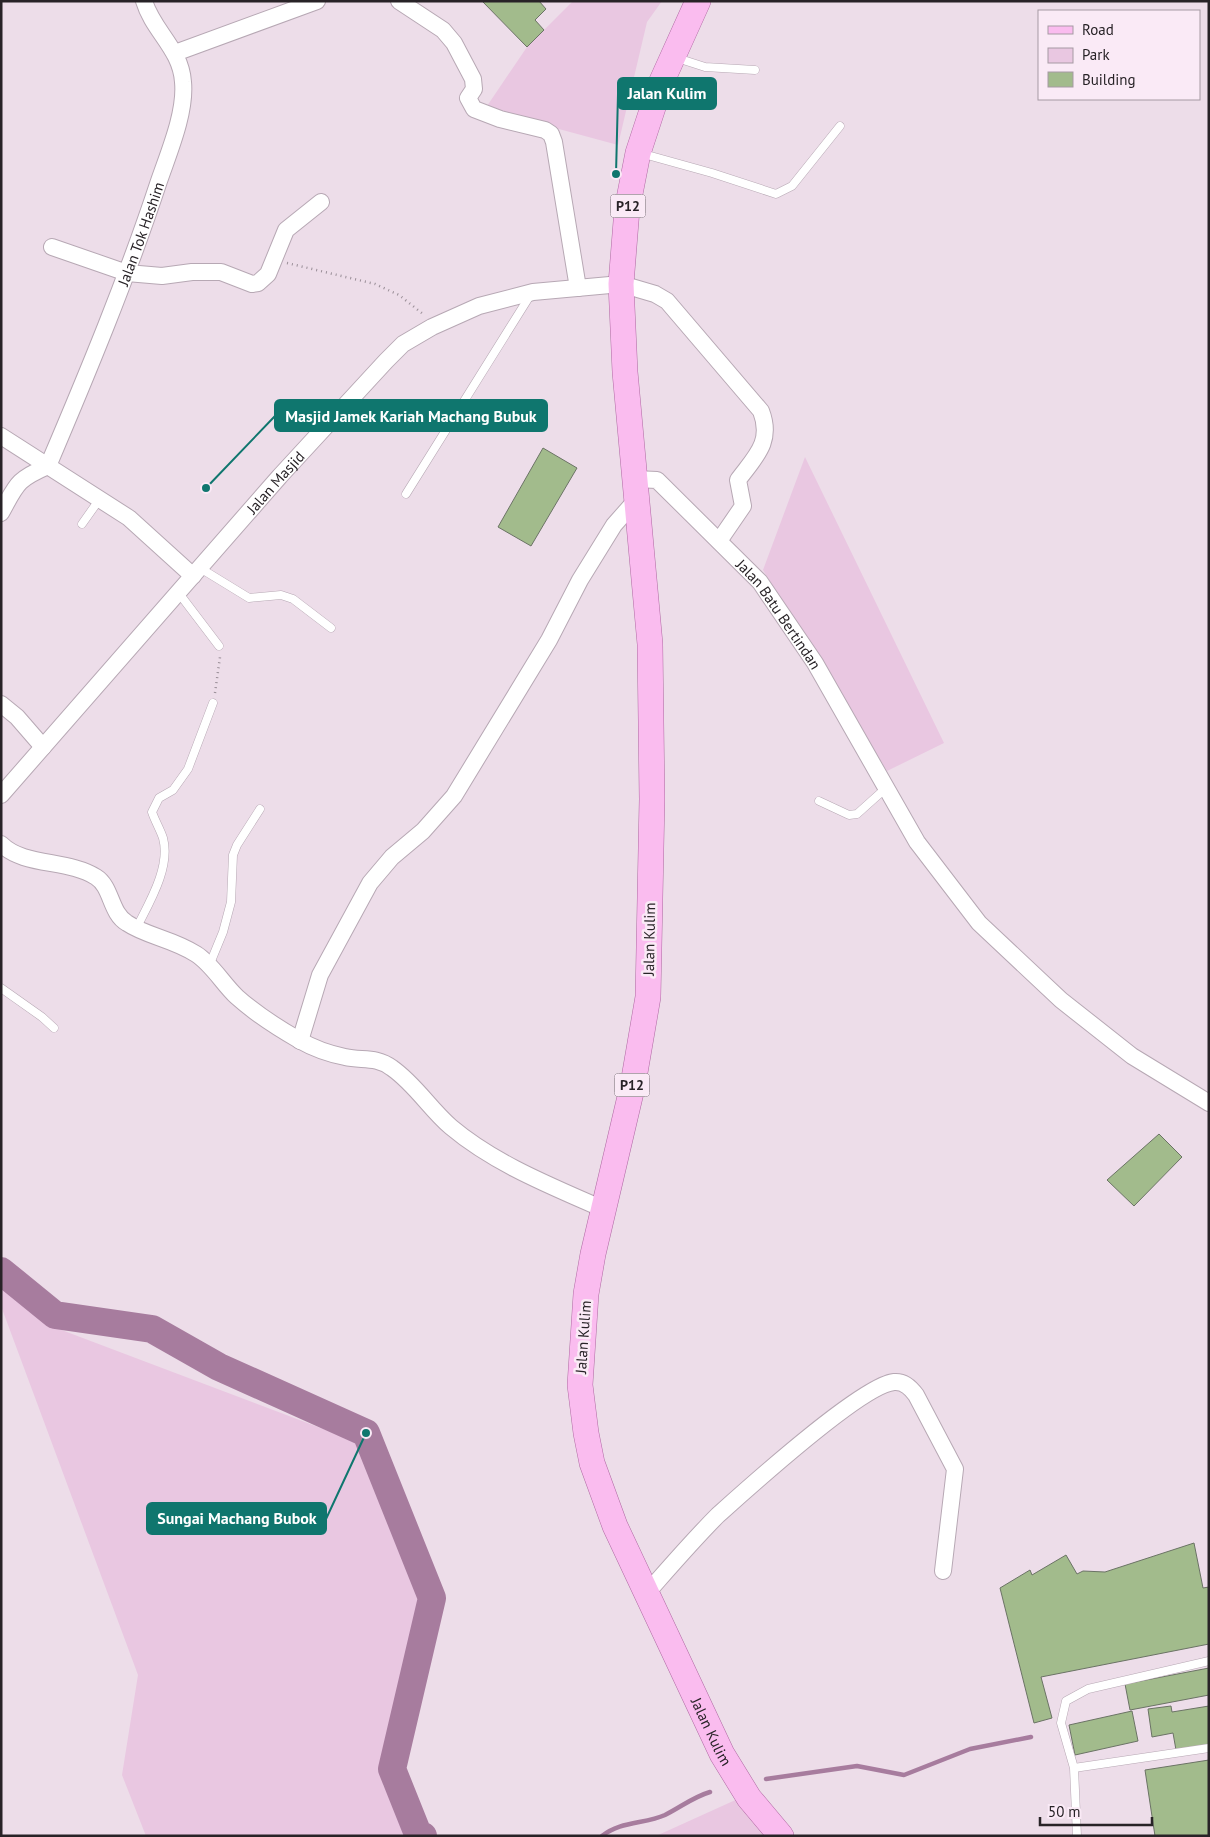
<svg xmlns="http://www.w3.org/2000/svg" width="1210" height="1837" font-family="'PT Sans',sans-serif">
<rect width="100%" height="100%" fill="#eddde9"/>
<path fill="#e9c7e1" d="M573,1H662L647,22L618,145L485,109L527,47Z
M805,457L944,743L887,771L763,570Z
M1,1275L51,1326L355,1441L420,1598L383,1785L410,1836H146L122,1775L138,1675L1,1306Z
M742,1797L766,1836H656Z"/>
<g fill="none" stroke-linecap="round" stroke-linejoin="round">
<path stroke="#a77c9e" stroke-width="4.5" d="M766,1779L857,1766L904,1775L970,1749L1031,1737
M602,1836C620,1821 645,1824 665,1815C681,1807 693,1797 710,1792"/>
<path stroke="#a77c9e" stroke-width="28" d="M1,1271L55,1315L152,1329L219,1367L366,1433L432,1598L392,1769L418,1834L423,1836"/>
</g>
<path fill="#a2bb8c" stroke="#6b7365" d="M482,1H539L546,9L535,20L544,30L527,47Z
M543,448L577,468L531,546L498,527Z
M1159,1134L1182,1157L1134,1206L1107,1180Z
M1194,1543L1203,1588L1209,1587V1644L1041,1677L1052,1718L1034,1723L1000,1588L1030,1570L1032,1575L1066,1555L1077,1574L1083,1571L1105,1572Z
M1209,1668V1695L1130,1710L1125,1684Z
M1171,1706L1172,1712L1209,1706V1745L1176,1750L1173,1733L1152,1737L1148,1709Z
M1132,1711L1138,1741L1075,1755L1069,1725Z
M1209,1760V1836H1155L1145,1770Z"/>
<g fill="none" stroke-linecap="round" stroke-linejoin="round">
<g stroke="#b7a8b4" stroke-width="9">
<path id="service" d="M677,58L705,67L755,70
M640,153L712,173L776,194L792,186L840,126
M406,494L531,294
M82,524L99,500
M200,568L249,598L281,595L293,599L331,628
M178,592L219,646
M819,801L849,815L857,814L886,788
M137,927C149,903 171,867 163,838C160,829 155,821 152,812L159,798L173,790L188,769L213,703
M209,966L223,932L231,902L233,855L237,845L260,809
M1,988L42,1017L54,1028
M1074,1768L1209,1748
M1077,1836L1074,1768L1061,1723L1066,1701L1088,1689L1209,1661"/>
</g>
<g stroke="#b7a8b4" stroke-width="18">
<g id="minor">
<path d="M399,1L443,30L454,43L473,79L474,89L468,98L474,109L500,119L545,130L551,134L554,142L578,288"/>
<path d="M175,53L317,1"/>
<path d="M52,247L127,273L162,276L192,272H221L252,284L258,283L268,274L286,230L321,202"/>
<path d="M1,436L129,518L193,576"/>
<path id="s1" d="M635,479L657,480L760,582L815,663L917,842L979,923L1061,1000L1132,1056L1209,1103"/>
<path id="s2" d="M1,513C17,484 16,480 48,466C88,372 127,278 159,181C169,152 186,112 183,82C181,49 153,31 144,1"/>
<path d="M1,704L17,717L43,747"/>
<path id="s3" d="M1,795L280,476L386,361L403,344L432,327L479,306L533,292L621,284L655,294L667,301L761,411C773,442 755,457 738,480L743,506L719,541"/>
<path d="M1,844C24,867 68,859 96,877C112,887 110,913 127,923C146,936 173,939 196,954C212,964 223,984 237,997C256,1014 278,1028 299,1040C313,1048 330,1054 345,1057C362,1061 376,1056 392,1068C415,1084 430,1109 451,1127C495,1164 551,1186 603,1209"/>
<path d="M300,1041L320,975L370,883L392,857L423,831L454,796L549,640L580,580L614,525L637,499"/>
<path d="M646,1594C669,1568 693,1540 718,1515C747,1489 862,1385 894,1382C904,1381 911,1388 916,1395L955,1469L943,1571"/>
</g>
</g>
<g stroke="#af69a2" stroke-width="26">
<g id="primary">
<path id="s4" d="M698,1L661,83L638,153L627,209L621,284L625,372L650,644L652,799L648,997L633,1084L593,1254L586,1294L580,1385L586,1433L592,1463L615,1526L722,1754L749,1798L781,1836"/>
</g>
</g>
<path stroke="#998e97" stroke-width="2.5" stroke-dasharray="1 4" stroke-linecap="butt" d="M287,263L375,284L399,295L423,314
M215,693L220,657"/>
<use href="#service" stroke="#fff" stroke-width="8"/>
<use href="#minor" stroke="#fff" stroke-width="16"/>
<use href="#primary" stroke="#fabcef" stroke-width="25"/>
</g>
<g text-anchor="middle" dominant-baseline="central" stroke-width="5" stroke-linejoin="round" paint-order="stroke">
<g fill="#faeaf6" stroke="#675f65" stroke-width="1">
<rect x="610.5" y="194.5" width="35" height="23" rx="4"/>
<rect x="614.5" y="1073.5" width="35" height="23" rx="4"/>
</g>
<g font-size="14" font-weight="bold" fill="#282327">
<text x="628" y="206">P12</text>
<text x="632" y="1085">P12</text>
</g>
<g font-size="15" fill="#282327" stroke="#faeaf6">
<text stroke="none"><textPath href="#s2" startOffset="319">Jalan Tok Hashim</textPath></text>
<text stroke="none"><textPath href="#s3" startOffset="416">Jalan Masjid</textPath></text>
<text stroke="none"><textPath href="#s1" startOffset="204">Jalan Batu Bertindan</textPath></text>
<text transform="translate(649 939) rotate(-89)">Jalan Kulim</text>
<text transform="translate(583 1337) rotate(-86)">Jalan Kulim</text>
<text stroke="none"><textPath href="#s4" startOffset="1778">Jalan Kulim</textPath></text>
</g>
</g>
<path fill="none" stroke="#0f766e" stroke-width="2" d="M616 174L618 94M206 488L275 416M366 1433L326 1519"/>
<g fill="#0f766e" stroke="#faeaf6" stroke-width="2">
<circle cx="616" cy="174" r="5"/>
<circle cx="206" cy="488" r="5"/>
<circle cx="366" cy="1433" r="5"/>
</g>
<g fill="#0f766e" stroke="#0f766e" stroke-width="2">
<rect x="618" y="78" width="98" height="31" rx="5"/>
<rect x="275" y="400" width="272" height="31" rx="5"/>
<rect x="147" y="1503" width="179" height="31" rx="5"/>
</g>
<g font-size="16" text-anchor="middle" font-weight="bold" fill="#fff">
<text x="667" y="99">Jalan Kulim</text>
<text x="411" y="422">Masjid Jamek Kariah Machang Bubuk</text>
<text x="237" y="1524">Sungai Machang Bubok</text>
</g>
<rect width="1210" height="1837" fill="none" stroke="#282327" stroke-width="5"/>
<rect x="1038" y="10" width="162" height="90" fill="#faeaf6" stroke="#a69aa3"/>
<rect x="1048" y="26" width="25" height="8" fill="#fabcef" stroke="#a69aa3"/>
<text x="1082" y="35" font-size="15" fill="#282327">Road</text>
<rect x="1048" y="48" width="25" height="15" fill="#e9c7e1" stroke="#a69aa3"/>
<text x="1082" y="60" font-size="15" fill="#282327">Park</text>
<rect x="1048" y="72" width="25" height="15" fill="#a2bb8c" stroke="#a69aa3"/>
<text x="1082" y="85" font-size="15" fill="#282327">Building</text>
<path d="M1040 1817v8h112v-8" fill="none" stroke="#282327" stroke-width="2.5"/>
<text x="1048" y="1817" font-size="15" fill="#282327" stroke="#faeaf6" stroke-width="4" paint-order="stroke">50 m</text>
</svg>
